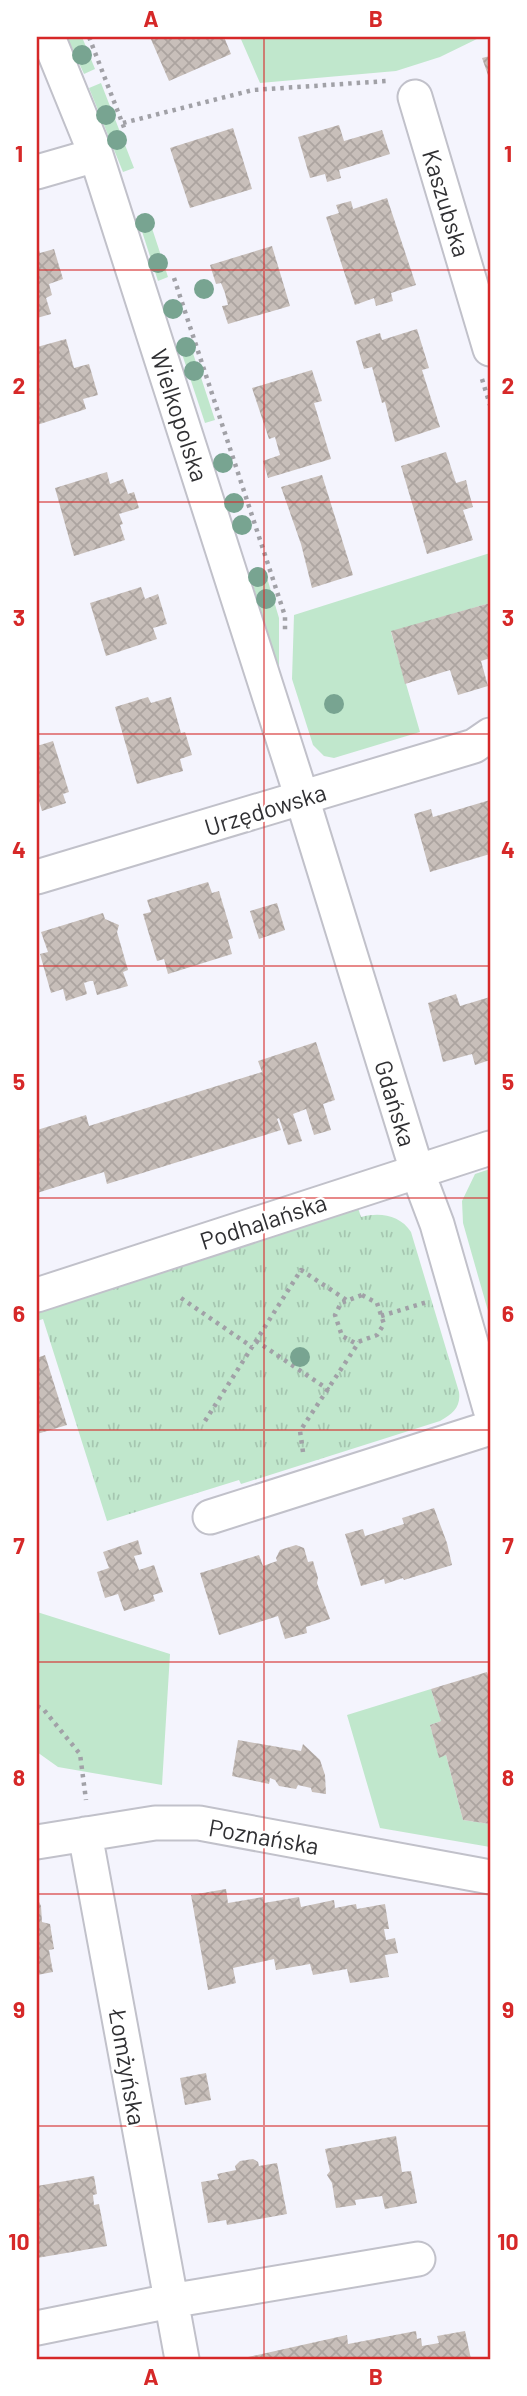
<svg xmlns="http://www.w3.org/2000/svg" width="527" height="2396" font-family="Barlow,sans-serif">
<defs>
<pattern id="park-tufts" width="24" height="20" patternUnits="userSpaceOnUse" patternTransform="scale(1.75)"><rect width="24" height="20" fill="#c0e7cc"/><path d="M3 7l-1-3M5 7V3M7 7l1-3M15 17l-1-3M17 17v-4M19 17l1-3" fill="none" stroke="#a5c6b0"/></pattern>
<pattern id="building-cross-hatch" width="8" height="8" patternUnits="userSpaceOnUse" patternTransform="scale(1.75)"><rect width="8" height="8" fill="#c8bfba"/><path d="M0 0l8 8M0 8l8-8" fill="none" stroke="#aca4a0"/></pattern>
</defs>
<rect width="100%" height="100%" fill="#f4f4fd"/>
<path fill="#c0e7cc" d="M67,37H82L95,69L84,74Z
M240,37H481L440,57L396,71L260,83Z
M101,83L134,168L123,172L89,88Z
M147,213L168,277L158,281L137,216Z
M188,338L215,420L205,423L178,342Z
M490,553V603L391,632L420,732L334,758L324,756L313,745L292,679L294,615Z
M265,571L279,618V673L250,575Z
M490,1169V1318L463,1223L462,1201L475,1174Z
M37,1612L170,1654L162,1785L58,1767L37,1752Z
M431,1689L441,1721L430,1725L439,1757L446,1755L463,1820L490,1824V1847L380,1828L347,1715Z"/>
<path fill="url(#park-tufts)" d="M358,1208L361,1217C380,1212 400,1215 411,1232L459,1392C461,1407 453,1414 440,1421L241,1484L239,1480L107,1521L43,1319L37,1321V1308Z"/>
<path fill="url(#building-cross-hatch)" d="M150,37H224L231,54L169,81Z
M490,56V81L482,58Z
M339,125L344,141L382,130L390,154L339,170L341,178L327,182L325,174L310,178L298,137Z
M233,128L252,189L190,208L170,148Z
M387,198L416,285L391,293L393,301L376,306L374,298L355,305L326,217L339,213L336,205L351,201L353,209Z
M37,245L40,253L54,249L63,279L49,284L52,295L46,298L51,314L37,318Z
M272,246L290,306L228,324L222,306L228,305L225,293L221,283L216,284L210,265Z
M417,329L429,368L422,370L440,427L395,442L385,402L382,403L372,367L364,369L356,341L380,333L382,340Z
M66,339L74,368L89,364L98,395L83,399L86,409L37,425V347Z
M312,370L322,401L314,403L331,459L268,478L263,461L280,455L275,437L269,439L252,388Z
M446,452L456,483L466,480L469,493L473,507L463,510L473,540L427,554L401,466Z
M107,472L110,484L123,479L128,494L134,492L139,508L119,514L123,524L120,525L125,540L74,556L55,488Z
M322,475L353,575L312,588L301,544L281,487Z
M141,587L145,599L158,594L167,624L153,628L157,639L106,656L90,603Z
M490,603V658L481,661L488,686L458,695L450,670L405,684L391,631Z
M148,697L151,703L171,697L181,733L185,732L192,755L180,759L183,771L137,784L115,707Z
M53,741L69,792L63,794L66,803L42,811L39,801L37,802V746Z
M490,800V854L430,872L414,814L431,809L433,817Z
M208,882L212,893L219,891L233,938L228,940L232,954L168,974L164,959L157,961L143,914L151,912L147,900Z
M277,903L285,930L259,939L250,911Z
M103,913L105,919L119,925L117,932L128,970L123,972L128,986L97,995L93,981H90L84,983L87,994L66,1001L63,989L51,993L40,954L48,952L41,932Z
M456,994L460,1006L490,997V1060L475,1065L472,1054L443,1062L428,1003Z
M316,1042L335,1100L323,1104L331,1130L314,1135L306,1109L293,1114L302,1141L288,1145L279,1118L277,1119L281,1130L107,1184L104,1172L37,1193V1130L86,1115L89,1126L262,1072L258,1061Z
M45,1355L67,1425L37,1434V1358Z
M434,1508L447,1543L452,1565L404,1580L403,1578L385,1584L384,1579L361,1586L345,1534L363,1529L365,1536L404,1524L402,1518Z
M138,1540L142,1554L134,1556L139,1570L154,1565L163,1592L153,1595L155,1601L124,1611L118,1594L105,1598L97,1572L109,1568L103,1552Z
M296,1545L304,1548L308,1562L313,1561L318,1578L317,1583L330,1619L306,1627L307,1633L285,1639L278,1616L219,1635L200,1573L259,1555L263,1566L277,1561L276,1558L280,1550Z
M487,1672L490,1681V1824L463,1820L446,1755L439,1758L430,1725L441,1721L431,1689Z
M238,1740L301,1751L303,1744L320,1760L325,1775L326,1794L312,1792L311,1788L298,1785L296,1789L279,1786L275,1780L270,1778L269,1784L232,1776Z
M226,1889L228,1903L263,1897L264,1903L299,1897L301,1907L334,1900L335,1908L356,1904L357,1909L385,1904L389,1929H384L386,1940L395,1938L398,1953L385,1955L389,1977L350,1983L347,1969L313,1975L310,1964L276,1970L274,1959L233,1968L236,1983L208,1990L191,1895Z
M37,1898L41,1906L42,1922L50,1924L54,1949L49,1950L53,1972L37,1975Z
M206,2073L211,2100L185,2105L180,2078Z
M396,2136L402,2172L411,2171L417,2203L385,2209L382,2196L355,2200L356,2205L336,2208L332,2183L327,2175L330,2171L325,2149Z
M253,2159L258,2162L259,2166L277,2163L287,2214L227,2225L226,2220L208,2223L201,2182L219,2179L217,2174L236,2170L235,2166L240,2161Z
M94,2176L97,2194L93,2195L94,2205L99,2204L107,2246L37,2258V2186Z
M416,2331L417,2339L421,2338L422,2346L439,2343L437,2336L465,2331L471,2359H239L347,2335L348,2344Z"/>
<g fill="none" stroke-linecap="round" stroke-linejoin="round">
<g stroke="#c1c1ca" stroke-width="37">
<path id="minor" d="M48,37L96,155L302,798L417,1171L437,1224L490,1409
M415,97L490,349
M37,172L96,155
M37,877L474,746L490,735
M37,1295L490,1148
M210,1517L490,1428
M85,1834L182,2359
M37,1842L155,1823H199L490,1877
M37,2328L170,2301L418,2259"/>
</g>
<path stroke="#a1a1a7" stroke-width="4.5" stroke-dasharray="3.5 5" stroke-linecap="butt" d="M89,37L125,130
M123,123L253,90L387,81
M174,278L285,616V630
M482,379L490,405
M362,1295L377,1303L384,1324L377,1335L355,1343L342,1336L335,1315L341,1303Z
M181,1298L252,1347
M381,1316L427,1302
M256,1341L329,1390
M205,1421L301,1270L348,1301
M303,1452L300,1431L359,1342
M37,1706L44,1710L80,1754L86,1800"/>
<use href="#minor" stroke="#fff" stroke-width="33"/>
</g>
<g fill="#78a491">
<circle cx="82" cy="55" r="10"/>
<circle cx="106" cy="115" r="10"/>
<circle cx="117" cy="140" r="10"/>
<circle cx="145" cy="223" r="10"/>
<circle cx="158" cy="263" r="10"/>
<circle cx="204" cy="289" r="10"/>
<circle cx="173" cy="309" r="10"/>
<circle cx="186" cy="347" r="10"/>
<circle cx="194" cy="371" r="10"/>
<circle cx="223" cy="463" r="10"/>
<circle cx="234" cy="503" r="10"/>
<circle cx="242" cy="525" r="10"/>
<circle cx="258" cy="577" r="10"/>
<circle cx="266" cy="599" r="10"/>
<circle cx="334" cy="704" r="10"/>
<circle cx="300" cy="1357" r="10"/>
</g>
<path fill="none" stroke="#d62828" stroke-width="2" stroke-opacity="0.55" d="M264,37V2359M37,270H490M37,502H490M37,734H490M37,966H490M37,1198H490M37,1430H490M37,1662H490M37,1894H490M37,2126H490"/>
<g text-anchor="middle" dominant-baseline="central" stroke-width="5" stroke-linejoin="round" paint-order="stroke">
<g font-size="24" fill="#303033" stroke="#fff">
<text transform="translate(447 203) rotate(73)">Kaszubska</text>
<text transform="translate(180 415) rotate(72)">Wielkopolska</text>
<text transform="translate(265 809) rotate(-17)">Urzędowska</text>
<text transform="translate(396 1103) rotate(73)">Gdańska</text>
<text transform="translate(263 1221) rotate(-18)">Podhalańska</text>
<text transform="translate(264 1836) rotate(10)">Poznańska</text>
<text transform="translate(128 2067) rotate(80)">Łomżyńska</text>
</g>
</g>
<rect width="527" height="2396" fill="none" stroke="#ffffff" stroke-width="77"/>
<rect x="38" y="38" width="451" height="2320" fill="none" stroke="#d62828" stroke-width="2.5"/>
<g font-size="23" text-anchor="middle" font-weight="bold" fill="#d62828">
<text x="151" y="27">A</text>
<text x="376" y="27">B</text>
<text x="19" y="162">1</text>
<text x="508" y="162">1</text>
<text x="19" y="394">2</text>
<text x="508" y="394">2</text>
<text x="19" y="626">3</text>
<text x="508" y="626">3</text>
<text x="19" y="858">4</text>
<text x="508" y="858">4</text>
<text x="19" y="1090">5</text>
<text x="508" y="1090">5</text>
<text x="19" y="1322">6</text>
<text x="508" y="1322">6</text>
<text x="19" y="1554">7</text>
<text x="508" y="1554">7</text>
<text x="19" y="1786">8</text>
<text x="508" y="1786">8</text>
<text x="19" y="2018">9</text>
<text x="508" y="2018">9</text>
<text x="19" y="2250">10</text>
<text x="508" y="2250">10</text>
<text x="151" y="2385">A</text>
<text x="376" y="2385">B</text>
</g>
</svg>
